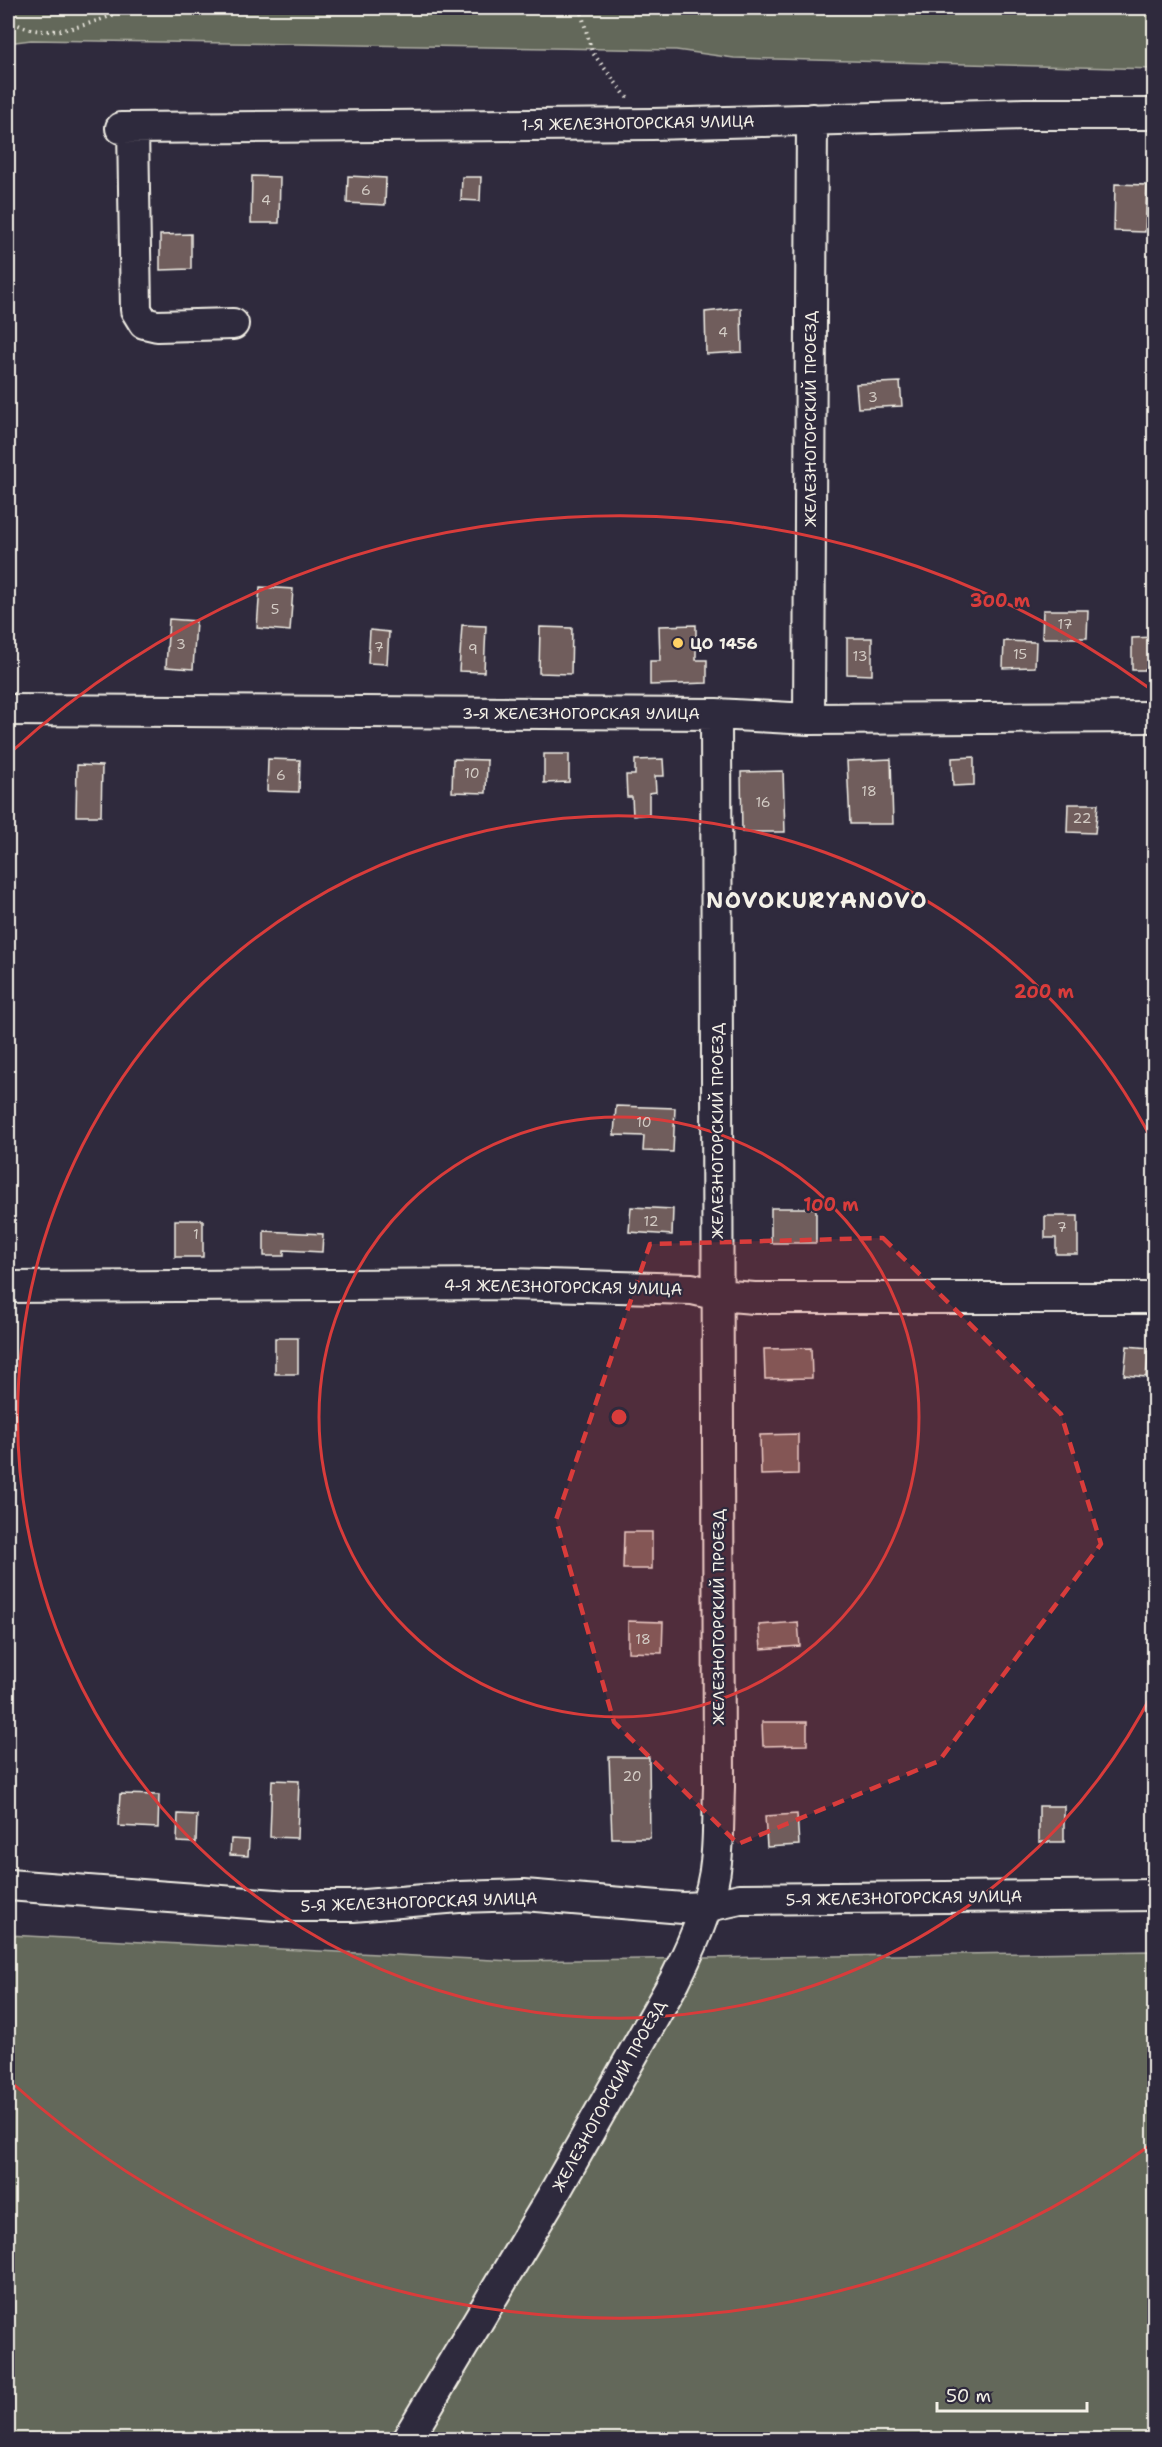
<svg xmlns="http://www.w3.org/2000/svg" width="1162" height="2447" font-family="'Shantell Sans',sans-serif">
<rect width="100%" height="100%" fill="#2f2a3d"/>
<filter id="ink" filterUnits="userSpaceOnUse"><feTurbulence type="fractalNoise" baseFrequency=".0167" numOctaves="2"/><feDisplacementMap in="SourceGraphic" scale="12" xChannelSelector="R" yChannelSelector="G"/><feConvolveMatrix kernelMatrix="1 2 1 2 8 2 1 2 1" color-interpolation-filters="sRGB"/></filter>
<g filter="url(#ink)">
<path fill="#63685a" stroke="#acaca1" stroke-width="1.5" d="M8,8H1154V69L734,58L676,50L31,40L8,43Z
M8,1935L512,1961L1154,1951V2439H8Z"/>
<path fill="#6f5d5c" stroke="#f4f1e8" stroke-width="1.5" d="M252,176L280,177L279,223H251Z
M348,176L386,178L385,205L347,203Z
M462,177H481L480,201L461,200Z
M1115,184L1147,185L1145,232L1114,231Z
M191,234V269L160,270V235Z
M741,308L742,352L706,354L705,312Z
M900,382L902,406L858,408L856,384Z
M260,587L293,589L290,631L257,628Z
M1043,610H1088L1087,638H1042Z
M169,619L196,621L193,669L166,667Z
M462,625L486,626L484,672L459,671Z
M696,625V660H707V683L650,685V661H660L659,626Z
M540,627L572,628L571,674L539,673Z
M370,630L389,632L387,664L368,663Z
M1155,637V670H1132V638Z
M847,638H872V675L847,674Z
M1004,641L1036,642L1035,667L1003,668Z
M544,754H569V782L544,783Z
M974,757V785L953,786L952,758Z
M268,759L300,760L299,792L267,791Z
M453,759L487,760L486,793L452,792Z
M663,759L664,776H655L656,792L649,793V814L633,816L632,797H627L626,775H635V760Z
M891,759L893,824H850L847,761Z
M77,765L102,766L101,816H76Z
M783,771L785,832H742L741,772Z
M1068,804H1098L1095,833L1067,832Z
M616,1106L675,1108L673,1152L643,1151L644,1136L614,1135Z
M631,1207L673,1209L672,1235L629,1232Z
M771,1208H816V1243H771Z
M1045,1216H1078V1254H1056V1238H1045Z
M175,1220H203V1257H175Z
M264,1231L323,1234L322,1252L284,1250V1256H264Z
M275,1338H298V1374H275Z
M1127,1346L1149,1348L1146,1377L1124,1375Z
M811,1348L812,1378L765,1379L764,1349Z
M798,1434V1474L761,1475L760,1435Z
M624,1532H652V1569H623Z
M628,1621L663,1622L662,1653L628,1652Z
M798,1622L800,1646L761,1649L759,1625Z
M762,1722H807V1745L763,1746Z
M609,1757H649L650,1838H612Z
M272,1780L299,1781L297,1838L270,1837Z
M120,1794L159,1795L158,1828L118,1826Z
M1039,1806H1064V1842H1039Z
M178,1814L197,1815L196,1843L177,1842Z
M797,1814L799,1845L767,1847L765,1816Z
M231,1839L249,1840L248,1856L230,1855Z"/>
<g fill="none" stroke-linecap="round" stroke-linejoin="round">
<g stroke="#f4f1e8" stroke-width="34">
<path id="minor" d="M121,128L653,124L1024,114H1154
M133,128L136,310L144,323L157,326L233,324
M8,710L716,714L809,719L1154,717
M809,719L812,119
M8,1287L508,1284L692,1289L718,1295L754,1298H1154
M8,1885L289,1906H353L459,1897L524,1895L683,1908L704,1907L740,1899L1154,1895
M407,2440L556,2190L675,1980C692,1946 713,1900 716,1862C719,1837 718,1812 719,1787L716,714"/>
</g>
<path stroke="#f4f1e8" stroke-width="4" stroke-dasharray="1.5 4.5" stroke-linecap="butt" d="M580,8L592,52L629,100
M8,19C47,46 93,21 133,8"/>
<use href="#minor" stroke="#2f2a3d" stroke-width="30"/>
</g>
</g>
<path fill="#d93c3b" fill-opacity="0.2" stroke="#d93c3b" stroke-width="4.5" stroke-dasharray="12 8" stroke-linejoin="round" d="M883,1238L1061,1414L1101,1544L939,1761L738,1844L614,1722L556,1520L650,1244Z"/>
<g fill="none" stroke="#d93c3b" stroke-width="3">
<circle cx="619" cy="1417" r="300"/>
<path d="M1154 1690A601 601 0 1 1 1154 1144"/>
<path d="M1149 2146A901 901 0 0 1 10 2081M10 753A901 901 0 0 1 1149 688"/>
</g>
<circle fill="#ffd166" stroke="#2f2a3d" stroke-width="2" cx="678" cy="643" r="6"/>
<g text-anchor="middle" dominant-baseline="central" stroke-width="4.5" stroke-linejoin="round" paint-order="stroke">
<g font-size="14" fill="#d3ccc5">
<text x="366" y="190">6</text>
<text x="266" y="200">4</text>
<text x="723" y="332">4</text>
<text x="873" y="397">3</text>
<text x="275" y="609">5</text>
<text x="1065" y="624">17</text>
<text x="181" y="644">3</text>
<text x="379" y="647">7</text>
<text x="473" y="649">9</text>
<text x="1020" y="654">15</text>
<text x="860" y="656">13</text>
<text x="472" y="773">10</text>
<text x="281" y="775">6</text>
<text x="869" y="791">18</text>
<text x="763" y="802">16</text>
<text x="1082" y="818">22</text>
<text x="644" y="1122">10</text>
<text x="651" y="1221">12</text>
<text x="1062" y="1227">7</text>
<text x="196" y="1234">1</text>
<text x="643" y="1639">18</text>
<text x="632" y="1776">20</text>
</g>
<g font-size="16" fill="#f4f1e8" stroke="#2f2a3d">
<text transform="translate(638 123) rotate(-1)">1-Я ЖЕЛЕЗНОГОРСКАЯ УЛИЦА</text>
<text transform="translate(810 419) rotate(-90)">ЖЕЛЕЗНОГОРСКИЙ ПРОЕЗД</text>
<text x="581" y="713">3-Я ЖЕЛЕЗНОГОРСКАЯ УЛИЦА</text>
<text transform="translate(717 1131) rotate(-90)">ЖЕЛЕЗНОГОРСКИЙ ПРОЕЗД</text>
<text transform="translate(563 1287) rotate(1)">4-Я ЖЕЛЕЗНОГОРСКАЯ УЛИЦА</text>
<text transform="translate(718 1617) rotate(-90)">ЖЕЛЕЗНОГОРСКИЙ ПРОЕЗД</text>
<text transform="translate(904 1898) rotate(-1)">5-Я ЖЕЛЕЗНОГОРСКАЯ УЛИЦА</text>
<text transform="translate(419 1902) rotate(-2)">5-Я ЖЕЛЕЗНОГОРСКАЯ УЛИЦА</text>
<text transform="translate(609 2096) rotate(-61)">ЖЕЛЕЗНОГОРСКИЙ ПРОЕЗД</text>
</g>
<g font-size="16" font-weight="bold" fill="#f4f1e8" stroke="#2f2a3d" text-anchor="start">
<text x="690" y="643">ЦО 1456</text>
</g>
<g font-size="22" font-weight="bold" letter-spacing="1.5" fill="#f4f1e8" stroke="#2f2a3d">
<text x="817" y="900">NOVOKURYANOVO</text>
</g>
</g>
<circle cx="619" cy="1417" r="9" fill="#d93c3b" stroke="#2f2a3d" stroke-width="3"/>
<g font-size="18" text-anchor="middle" font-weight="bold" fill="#d93c3b" stroke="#2f2a3d" stroke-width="4.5" stroke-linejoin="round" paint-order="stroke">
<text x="1000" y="607">300 m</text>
<text x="1044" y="998">200 m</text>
<text x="831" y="1211">100 m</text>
</g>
<rect width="1162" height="2447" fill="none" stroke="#2f2a3d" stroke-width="30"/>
<rect x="15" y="15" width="1132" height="2417" fill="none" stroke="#f4f1e8" stroke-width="2" filter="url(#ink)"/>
<path d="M937 2402v9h150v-9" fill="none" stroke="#f4f1e8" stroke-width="3"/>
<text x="946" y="2402" font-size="18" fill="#f4f1e8" stroke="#2f2a3d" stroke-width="4.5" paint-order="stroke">50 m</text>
</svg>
